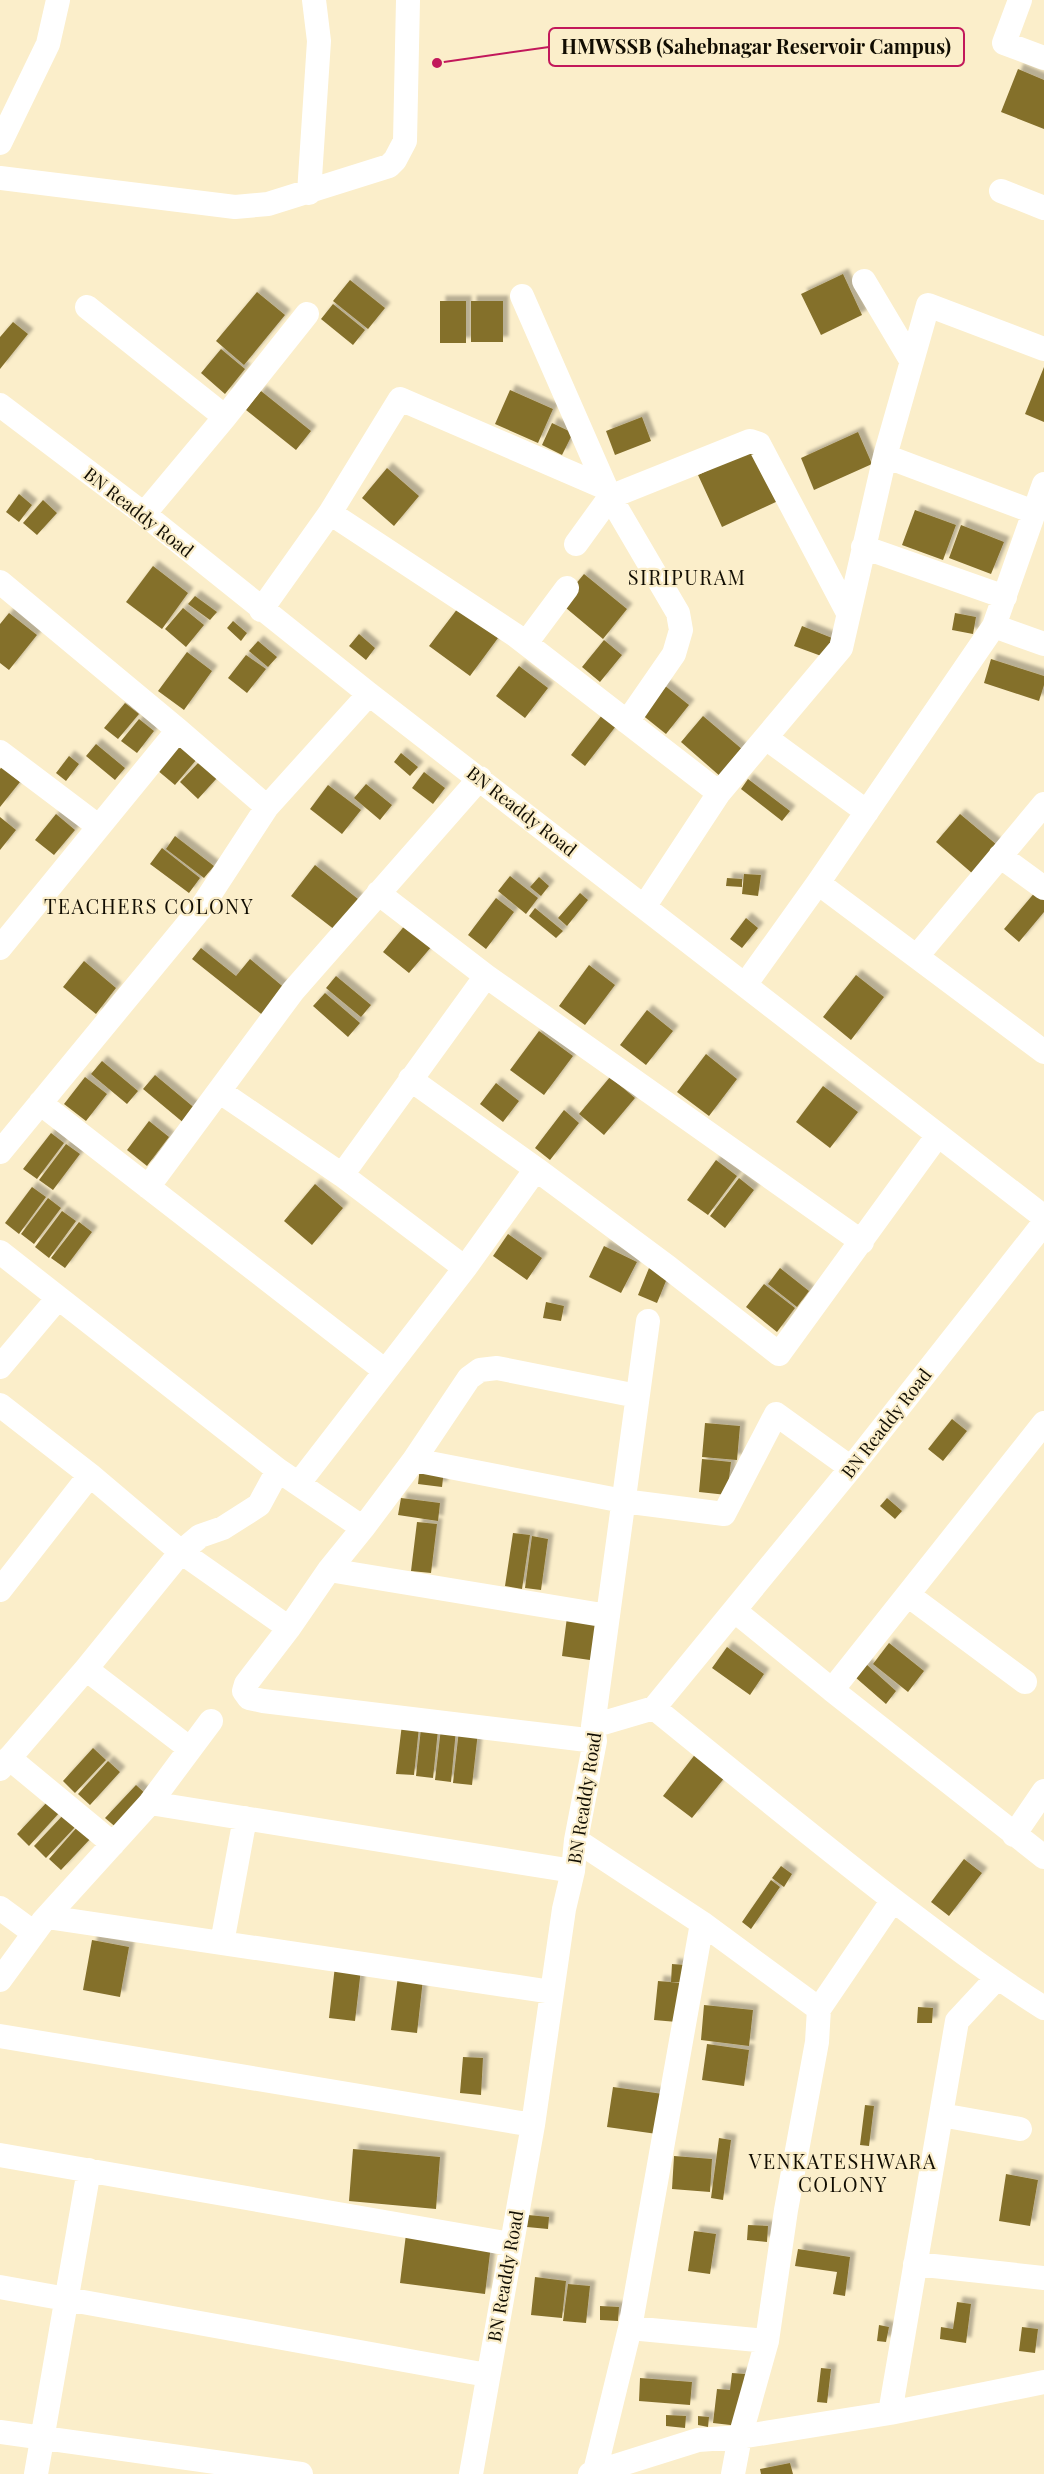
<svg xmlns="http://www.w3.org/2000/svg" width="1044" height="2474" font-family="'Playfair Display',serif">
<defs>
<filter id="shadow"><feDropShadow dx="5.5" dy="-5.5" stdDeviation="1.5" flood-color="#0004"/></filter>
</defs>
<rect width="100%" height="100%" fill="#fbeeca"/>
<path fill="#846f2c" filter="url(#shadow)" d="M1018,69L1044,80V129L1001,112Z
M843,274L862,315L821,335L801,294Z
M350,280L385,308L368,329L333,301Z
M257,292L285,315L244,365L216,341Z
M440,301H466V343H440Z
M471,301H503V342H471Z
M333,304L365,330L353,345L321,319Z
M13,322L28,334L0,369V337Z
M221,349L245,369L225,394L201,373Z
M1044,367V422L1025,414Z
M510,390L553,409L538,443L495,424Z
M261,391L311,431L296,450L246,410Z
M642,417L651,441L615,455L606,431Z
M552,423L573,433L562,455L542,445Z
M858,432L872,464L814,490L801,458Z
M754,449L778,501L722,527L698,475Z
M387,468L419,496L394,526L362,498Z
M19,494L32,505L19,522L6,512Z
M43,500L57,513L37,535L23,523Z
M915,510L956,525L943,560L902,545Z
M961,525L1004,542L991,574L949,558Z
M153,566L188,593L162,629L126,602Z
M584,574L627,609L603,639L560,603Z
M195,596L217,612L210,620L188,604Z
M183,608L204,625L186,647L165,629Z
M458,608L498,638L470,676L429,646Z
M9,613L37,635L9,670L0,663V624Z
M955,613L976,617L973,634L952,630Z
M233,621L247,633L241,641L227,628Z
M802,626L832,638L824,657L794,646Z
M359,634L375,648L366,660L349,646Z
M604,640L622,655L600,682L582,667Z
M258,641L277,657L268,667L249,651Z
M187,652L212,671L184,710L158,691Z
M246,655L266,669L247,693L228,678Z
M991,659L1044,676V685L1039,701L984,683Z
M519,666L548,688L525,718L496,696Z
M664,685L689,705L666,734L641,714Z
M125,703L139,714L118,739L104,728Z
M602,715L616,726L585,766L571,755Z
M703,716L743,750L721,777L681,742Z
M139,719L154,731L137,753L121,741Z
M96,744L125,768L115,780L86,756Z
M179,744L197,759L175,785L157,770Z
M401,753L418,767L410,776L394,762Z
M69,756L79,764L66,781L56,773Z
M199,762L217,778L198,799L180,782Z
M2,767L20,782L0,807V769Z
M424,772L445,788L433,804L412,788Z
M748,779L790,811L782,821L741,789Z
M366,784L392,805L380,820L354,798Z
M328,785L361,810L342,834L310,809Z
M56,814L75,830L54,855L35,840Z
M960,814L997,845L973,874L936,842Z
M0,817L16,830L0,850Z
M175,836L214,866L204,878L166,849Z
M162,848L200,878L189,893L150,864Z
M315,865L358,899L335,930L291,896Z
M744,874L761,875L758,896L742,894Z
M510,876L538,898L526,914L498,891Z
M539,877L549,886L541,896L530,887Z
M727,878L742,879V887L726,886Z
M1036,891L1044,897V912L1019,942L1004,929Z
M580,893L588,900L567,926L558,918Z
M496,898L514,912L486,949L468,935Z
M535,908L563,931L556,938L529,916Z
M746,918L758,928L742,948L730,939Z
M406,924L432,946L409,973L383,952Z
M201,948L236,976L250,959L287,990L265,1017L192,959Z
M84,961L116,988L96,1014L63,987Z
M589,965L615,985L585,1025L559,1006Z
M856,975L884,997L851,1040L823,1017Z
M336,976L371,1005L361,1017L326,988Z
M325,993L360,1023L348,1037L313,1006Z
M647,1010L673,1031L646,1065L620,1045Z
M539,1031L573,1056L544,1095L510,1070Z
M706,1054L737,1079L709,1116L677,1092Z
M102,1061L138,1091L127,1104L91,1074Z
M155,1075L197,1110L185,1124L143,1089Z
M85,1077L107,1094L86,1121L64,1104Z
M610,1077L635,1098L604,1135L579,1114Z
M496,1083L519,1101L503,1122L480,1104Z
M823,1086L858,1112L830,1148L796,1122Z
M564,1110L579,1123L550,1160L535,1148Z
M149,1121L169,1137L147,1166L127,1150Z
M51,1133L64,1143L37,1179L23,1169Z
M66,1144L80,1154L53,1190L39,1180Z
M716,1160L737,1176L708,1215L687,1200Z
M739,1178L754,1190L725,1228L710,1216Z
M315,1184L343,1208L312,1245L284,1221Z
M32,1187L46,1197L19,1234L5,1223Z
M48,1198L61,1208L34,1244L21,1234Z
M62,1211L76,1221L49,1258L35,1247Z
M79,1222L92,1232L65,1268L51,1258Z
M508,1234L542,1258L527,1280L493,1256Z
M604,1246L637,1262L621,1293L589,1277Z
M649,1268L668,1276L657,1303L638,1295Z
M780,1268L809,1291L797,1307L768,1284Z
M764,1284L795,1308L777,1332L746,1307Z
M546,1302L564,1306L561,1321L543,1318Z
M952,1419L967,1431L943,1461L928,1449Z
M705,1423L740,1426L737,1460L702,1457Z
M702,1459L731,1462L727,1495L699,1492Z
M420,1467L444,1470L442,1487L418,1484Z
M401,1498L440,1503L438,1521L398,1515Z
M887,1498L902,1511L895,1519L880,1506Z
M417,1522L437,1524L431,1573L411,1571Z
M513,1533L530,1535L522,1589L505,1586Z
M532,1536L548,1539L541,1590L525,1588Z
M567,1617L603,1622L597,1661L562,1656Z
M889,1643L924,1671L908,1692L873,1664Z
M727,1647L764,1674L750,1695L712,1668Z
M866,1664L896,1691L886,1704L855,1677Z
M402,1724L419,1727L414,1775L396,1774Z
M421,1728L438,1730L433,1778L416,1776Z
M441,1728L456,1730L451,1782L435,1780Z
M459,1730L478,1732L472,1785L453,1783Z
M93,1748L106,1760L75,1793L63,1781Z
M700,1748L730,1771L692,1818L663,1796Z
M108,1761L120,1772L90,1805L78,1794Z
M136,1785L148,1796L118,1829L105,1818Z
M48,1801L60,1812L29,1846L17,1834Z
M65,1813L77,1825L46,1858L34,1846Z
M79,1825L92,1837L61,1870L49,1859Z
M964,1859L982,1873L949,1916L931,1902Z
M781,1866L792,1874L784,1887L772,1878Z
M771,1880L780,1887L751,1929L742,1922Z
M92,1940L129,1947L120,1997L83,1990Z
M672,1964L685,1965L683,1982H671Z
M335,1966L361,1969L355,2021L329,2018Z
M398,1976L423,1979L417,2033L391,2030Z
M658,1981L681,1983L677,2022L654,2020Z
M704,2005L753,2010L749,2046L701,2040Z
M918,2007L933,2008L932,2023H917Z
M707,2044L749,2050L744,2086L702,2080Z
M463,2057L483,2058L481,2095L460,2093Z
M613,2087L663,2094L657,2134L607,2127Z
M865,2105L874,2106L869,2146L860,2145Z
M719,2138L731,2140L723,2200L711,2198Z
M353,2149L440,2157L436,2209L349,2201Z
M674,2156L712,2159L710,2192L672,2189Z
M1006,2174L1038,2180L1030,2226L999,2221Z
M528,2215L549,2217L548,2229L527,2227Z
M748,2225L768,2226L767,2242L747,2240Z
M694,2231L716,2234L710,2274L688,2271Z
M406,2234L491,2245L485,2294L400,2283Z
M798,2249L850,2257L845,2296L833,2294L837,2272L795,2266Z
M535,2277L566,2281L562,2318L531,2315Z
M568,2284L590,2286L586,2323L563,2321Z
M957,2302L971,2304L966,2343L940,2339L941,2327L953,2329Z
M600,2306L619,2307L618,2321L600,2320Z
M879,2325L889,2327L886,2342L877,2341Z
M1022,2327L1038,2329L1035,2353L1019,2351Z
M821,2368L831,2369L827,2403L817,2402Z
M732,2373L745,2374L739,2426L713,2423L717,2389L730,2390Z
M640,2378L692,2382L690,2405L639,2401Z
M666,2415L686,2416L685,2428L666,2426Z
M698,2416L709,2417L708,2427L698,2425Z
M790,2463L793,2474H761L760,2469Z"/>
<g fill="none" stroke-linecap="round" stroke-linejoin="round">
<path stroke="#fff" stroke-width="24" d="M1020,0L1004,43L1044,58
M0,143L48,44L58,0
M0,178L235,207L268,204L389,166L395,160L405,141L408,0
M1001,191L1044,208
M309,193L319,41L314,0
M864,281L911,360
M522,296L610,497L678,613L681,630L674,654L627,722
M87,307L225,417
M0,405L144,514L369,694L1044,1217
M885,456L1034,512
M330,513L515,635L719,793
M144,514L225,417L307,314
M576,544L610,497L750,441L759,444L848,613
M863,547L1005,597
M0,582L178,730L267,807
M261,610L330,513L400,399L606,488
M994,626L1044,644
M526,643L567,588
M766,738L867,812
M0,752L98,826
M1000,856L1044,888
M818,883L1044,1052
M378,893L486,976L862,1242
M644,907L719,793L841,648L885,456L928,305L1044,349
M0,948L178,730
M917,956L1044,804
M745,985L818,883L994,626L1044,484
M410,1079L536,1169L465,1268
M219,1091L342,1175L465,1268L299,1483
M40,1103L384,1370
M0,1152L201,908L267,807L369,694
M536,1169L669,1268L779,1354L938,1135
M342,1175L486,976
M148,1187L293,991L480,778
M0,1252L278,1470L363,1528
M0,1367L58,1298
M0,1405L90,1475L181,1552L289,1628
M414,1460L623,1501L724,1514L776,1414L851,1468
M329,1570L608,1616
M0,1590L90,1475
M908,1595L1025,1682
M735,1611L832,1690L1044,1423
M86,1669L189,1748
M832,1690L1044,1857
M654,1708C733,1772 812,1837 892,1899C942,1937 991,1975 1044,2008
M593,1726L654,1708L851,1468L1044,1223
M595,1741L263,1701L249,1698L244,1691L246,1684L289,1628L329,1570L363,1528L414,1460L469,1378L480,1370L497,1368L637,1396
M9,1758L113,1844
M0,1769L86,1669L181,1552L200,1536L223,1528L259,1505L278,1470
M150,1803L573,1871
M1014,1835L1044,1791
M576,1840L702,1923L819,2009L817,2042L786,2210L767,2341L740,2437L698,2440L590,2474
M0,1908L34,1933
M47,1917L552,1992
M222,1943L245,1818
M0,1980L43,1921L150,1803L211,1721
M819,2009L893,1900
M0,2036L533,2125
M941,2115L1020,2129
M0,2155L510,2244
M915,2264L1044,2278
M0,2287L487,2375
M630,2328L767,2341
M890,2413L957,2021L996,1979
M0,2432L301,2474
M595,2471L630,2328L702,1923
M36,2474L89,2170
M471,2474L533,2125L564,1909L573,1871L576,1840L595,1741L593,1726L648,1321
M733,2474L740,2437L890,2413L1044,2382"/>
</g>
<g text-anchor="middle" dominant-baseline="central" stroke-width="4.5" stroke-linejoin="round" paint-order="stroke">
<g font-size="18" fill="#110d02" stroke="#fbeeca">
<text transform="translate(139 512) rotate(38)">BN Readdy Road</text>
<text transform="translate(522 811) rotate(38)">BN Readdy Road</text>
<text transform="translate(886 1423) rotate(-52)">BN Readdy Road</text>
<text transform="translate(584 1798) rotate(-81)">BN Readdy Road</text>
<text transform="translate(505 2276) rotate(-80)">BN Readdy Road</text>
</g>
<g font-size="20" letter-spacing="1.5" fill="#110d02" stroke="#fbeeca">
<text x="687" y="576">SIRIPURAM</text>
<text x="149" y="905">TEACHERS COLONY</text>
<text x="843" y="2160">VENKATESHWARA<tspan x="843" dy="23">COLONY</tspan></text>
</g>
</g>
<path fill="none" stroke="#c2185b" stroke-width="2" d="M437 63L549 47"/>
<circle fill="#c2185b" stroke="#fbeeca" stroke-width="2" cx="437" cy="63" r="6"/>
<rect fill="#fbeeca" stroke="#c2185b" stroke-width="2" x="549" y="28" width="415" height="38" rx="6"/>
<g font-size="20" text-anchor="middle" font-weight="bold" fill="#110d02">
<text x="756" y="54">HMWSSB (Sahebnagar Reservoir Campus)</text>
</g>
</svg>
